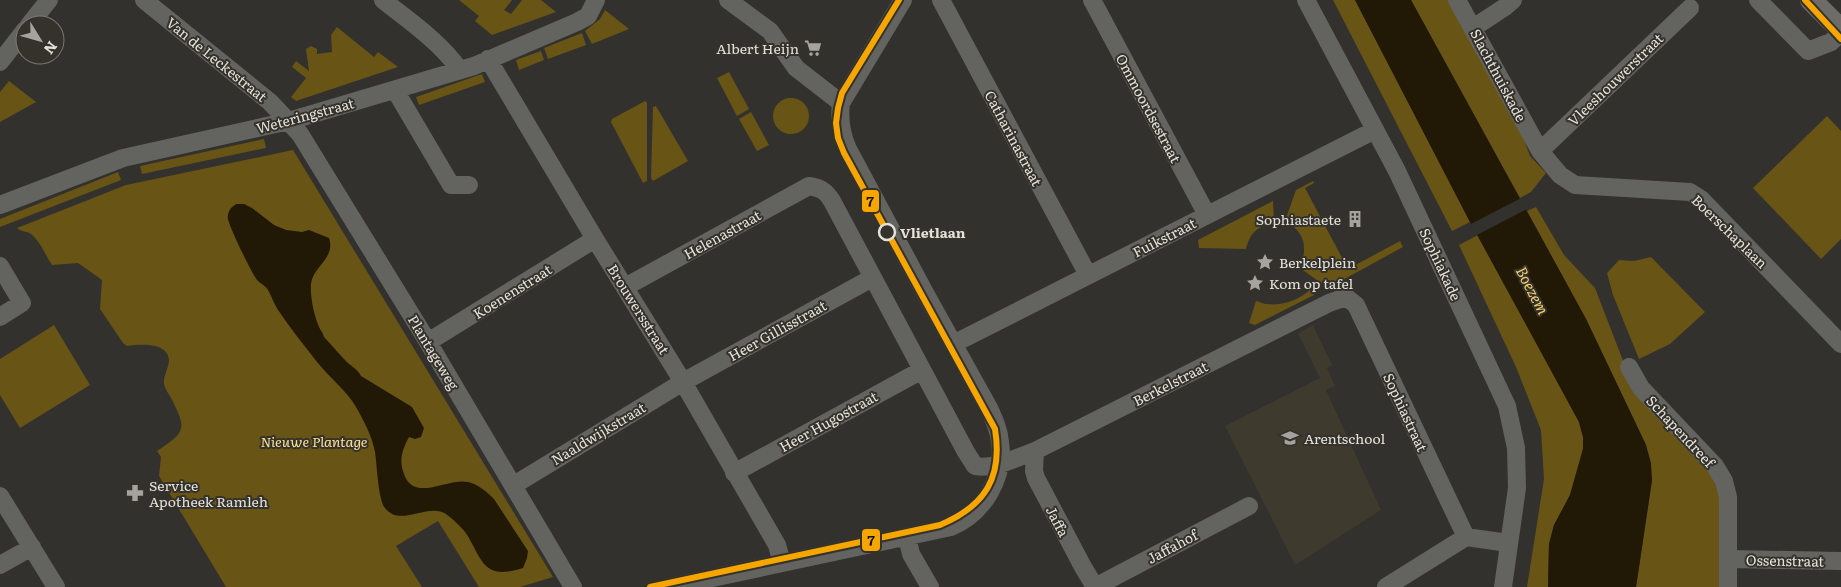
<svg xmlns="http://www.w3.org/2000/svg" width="1841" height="587" font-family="Literata,serif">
<rect width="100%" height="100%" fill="#32312d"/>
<path fill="#3e3a2e" d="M1313,325L1332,365L1327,368L1335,386L1326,390L1381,510L1295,565L1225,426L1320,378L1298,333Z"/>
<path fill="#685414" d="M459,0H512L504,10L511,14L522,0H541L556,12L492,35L475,21L479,16Z
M1333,0H1355L1470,222L1452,231Z
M1411,0H1451L1523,137L1530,156L1546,173L1531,192L1520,198Z
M605,10L629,29L592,44L585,31L600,19Z
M337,27L374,57L378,52L398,67L296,101L291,97L306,78L292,67L296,61L309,71L306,49L311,46L317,49V54L332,52L331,35Z
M582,33L586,45L548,59L544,48Z
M541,51L544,60L519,70L516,60Z
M729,72L749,109L737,116L717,78Z
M482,74L485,82L419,105L416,97Z
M9,81L36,102L0,122V92Z
M773 116a18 18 0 1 1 36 0a18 18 0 1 1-36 0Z
M645,101L647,103V181L643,183L611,122L612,119Z
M656,106L688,161L653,181L651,178L653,107Z
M751,112L769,145L757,151L739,119Z
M1827,116L1841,131V239L1821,259L1753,188Z
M264,139L266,148L142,174L140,166Z
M293,150L553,577L520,587H479L438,521L396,546L422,587H427H226L159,476L161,457L157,451C186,432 187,429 171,398C169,394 165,389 164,384C163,377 168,369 169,361C169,342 140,344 127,346L123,343L100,309L102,280L78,263L52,265C45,255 41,242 31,234C27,231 21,232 17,228L126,185Z
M118,172L121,180L0,227V219Z
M1313,181L1314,183L1305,188L1348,269L1400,241L1403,247L1328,288L1300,268C1308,247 1305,232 1285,221L1296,190Z
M1273,201L1274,223C1257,226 1250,233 1246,249L1199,248L1198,240Z
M1536,207L1564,255L1595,288L1632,384L1710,471L1720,489L1719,587H1636L1652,480L1646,445L1586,319L1527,211Z
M1478,235L1579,422L1583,437V449L1570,495L1554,525L1549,544L1548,587H1527L1544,479L1541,430L1516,367L1459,245Z
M1651,257L1705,312L1670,344L1639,359L1613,295L1607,273L1619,260L1634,261Z
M1310,290L1314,295L1255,325L1249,323L1256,301C1262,302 1262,304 1268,304C1283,306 1298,300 1310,290Z
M54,325L90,385L20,428L0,395V359Z"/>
<path fill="#211906" d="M1355,0H1411L1586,319L1646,445L1651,463L1652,480L1636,587H1548L1549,544L1554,525L1570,495L1583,449V437L1579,422L1470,222Z
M236,204H244L252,208L274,225L286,230L302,232L309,230L329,238C336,258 313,266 311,284C310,297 314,315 319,327C321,331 323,333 324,337C331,344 337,352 344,359C350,366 357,368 361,376L412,407L424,428L421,437L415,439L409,437C403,448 399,459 403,471C412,505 447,477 468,482C478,484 487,492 494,499L528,551L527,558L523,568C487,579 484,566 469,538C465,530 453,519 446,514C428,502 400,528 385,508C378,500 377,464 375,452C372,436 364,421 356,407C346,390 330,378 317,362C304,345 290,328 278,310C274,304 272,297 268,290C266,286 261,284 257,280C252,274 229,226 228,219C227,215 229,211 231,208Z"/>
<path fill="#32312d" d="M1523,197L1529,208L1475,236L1469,225Z"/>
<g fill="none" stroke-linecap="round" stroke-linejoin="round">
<path stroke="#636360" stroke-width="18" d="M144,0L270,102L300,134L428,342L573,587
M383,0C409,21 439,41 459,69
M728,0L770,31L796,68L841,103
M941,0L1088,275
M1092,0L1207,215
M1306,0L1397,171L1507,406L1516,448L1517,488L1503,587
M1457,0L1540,151L1560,175L1575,185L1690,192L1701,199L1841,344
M1758,0L1808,51L1831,42L1841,33
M29,25L49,0
M1473,28L1505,7L1513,0
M488,59L595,239L683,382L777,545L782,563
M0,62L25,30
M395,90L451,185H469
M1540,151L1690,8
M0,205L123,158L289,121L474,66L577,22L588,16L596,0
M0,266L22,303L0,317
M625,287L809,186C821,188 826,191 832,201L966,452L975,466C994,470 1017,457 1035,451L1329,303L1346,297L1356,305L1466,537
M428,342L595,239
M953,344L1375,130
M1629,367L1641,388L1715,466L1724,481L1728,497V587
M1035,451L1034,471L1036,478L1083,567L1095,587
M734,473L922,370
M514,485L683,382L872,278
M0,496L56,587
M907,537L911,554L930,587
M1729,559L1841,561
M0,565L32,547
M670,587L951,527C984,513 1005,477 1000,442C999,430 994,419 989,408L924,291L848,149C841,134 839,120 841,103L903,0
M1095,587L1249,506
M1386,587L1466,537L1508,543"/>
<path stroke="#6d6c69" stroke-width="22" d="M1811,0L1841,30"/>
<g stroke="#34322b" stroke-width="10">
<path id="tram-1" d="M1805,0L1841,39
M650,587L940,525C985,506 1003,478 995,429L844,153L838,138L836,123L838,108L842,93L899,0"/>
</g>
<use href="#tram-1" stroke="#f7a600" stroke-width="6"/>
</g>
<defs>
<g id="supermarket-bare" transform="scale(1.35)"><path d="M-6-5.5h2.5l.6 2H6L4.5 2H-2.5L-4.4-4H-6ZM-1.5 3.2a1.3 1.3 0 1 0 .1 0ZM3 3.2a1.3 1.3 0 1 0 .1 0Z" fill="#a5a39f" stroke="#34322b" stroke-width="2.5" paint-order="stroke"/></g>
<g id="building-bare" transform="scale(1.35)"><path d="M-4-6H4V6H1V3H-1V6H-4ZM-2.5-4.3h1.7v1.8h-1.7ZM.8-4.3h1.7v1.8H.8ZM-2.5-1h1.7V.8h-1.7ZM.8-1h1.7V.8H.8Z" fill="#a5a39f" stroke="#34322b" stroke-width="2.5" paint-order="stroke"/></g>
<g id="sight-bare" transform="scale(1.35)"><path d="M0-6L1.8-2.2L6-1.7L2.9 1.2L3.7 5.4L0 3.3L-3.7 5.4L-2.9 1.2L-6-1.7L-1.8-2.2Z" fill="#a5a39f" stroke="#34322b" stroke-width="2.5" paint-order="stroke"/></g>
<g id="school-bare" transform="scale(1.35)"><path d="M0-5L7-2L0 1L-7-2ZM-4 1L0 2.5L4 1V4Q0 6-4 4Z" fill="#a5a39f" stroke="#34322b" stroke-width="2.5" paint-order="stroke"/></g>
<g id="pharmacy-bare" transform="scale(1.35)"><path d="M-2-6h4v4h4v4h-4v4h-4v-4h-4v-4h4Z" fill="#a5a39f" stroke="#34322b" stroke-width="2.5" paint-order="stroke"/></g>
</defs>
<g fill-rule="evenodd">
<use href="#supermarket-bare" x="813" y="48"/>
<use href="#building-bare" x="1355" y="219"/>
<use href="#sight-bare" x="1265" y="262"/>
<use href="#sight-bare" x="1255" y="283"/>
<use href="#school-bare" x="1290" y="438"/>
<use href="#pharmacy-bare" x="135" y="493"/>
</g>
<circle fill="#34322b" stroke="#e3e1dc" stroke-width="2.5" cx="887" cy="232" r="8"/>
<g text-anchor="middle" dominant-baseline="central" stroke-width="4" stroke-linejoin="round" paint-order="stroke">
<g font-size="14" fill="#e3e1dc" stroke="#34322b" text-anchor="start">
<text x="799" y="48" text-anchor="end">Albert Heijn</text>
<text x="1341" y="219" text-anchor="end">Sophiastaete</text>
<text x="1279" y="262">Berkelplein</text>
<text x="1269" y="283">Kom op tafel</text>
<text x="1304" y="438">Arentschool</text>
<text x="149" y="485">Service<tspan x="149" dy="16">Apotheek Ramleh</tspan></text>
</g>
<g font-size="14" fill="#e3e1dc" stroke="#34322b">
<text transform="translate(217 59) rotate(39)">Van de Leckestraat</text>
<text transform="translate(1499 75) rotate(62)">Slachthuiskade</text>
<text transform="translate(1615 79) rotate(-44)">Vleeshouwerstraat</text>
<text transform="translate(1149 108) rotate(62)">Ommoordsestraat</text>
<text transform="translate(305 115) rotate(-15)">Weteringstraat</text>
<text transform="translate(1014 138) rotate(62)">Catharinastraat</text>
<text transform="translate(1730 231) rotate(44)">Boerschaplaan</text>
<text transform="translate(722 234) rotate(-29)">Helenastraat</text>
<text transform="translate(1164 237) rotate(-27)">Fuikstraat</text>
<text transform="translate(1441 264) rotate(65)">Sophiakade</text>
<text transform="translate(512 291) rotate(-32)">Koenenstraat</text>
<text transform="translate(639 309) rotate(58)">Brouwersstraat</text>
<text transform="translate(777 330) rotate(-29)">Heer Gillisstraat</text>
<text transform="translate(434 352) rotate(59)">Plantageweg</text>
<text transform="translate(1170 383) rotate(-27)">Berkelstraat</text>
<text transform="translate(1406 412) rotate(65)">Sophiastraat</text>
<text transform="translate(828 421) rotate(-29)">Heer Hugostraat</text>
<text transform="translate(1681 431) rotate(47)">Schapendreef</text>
<text transform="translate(598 433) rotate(-31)">Naaldwijkstraat</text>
<text transform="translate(1058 521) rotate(62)">Jaffa</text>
<text transform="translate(1172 546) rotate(-28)">Jaffahof</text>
<text transform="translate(1785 560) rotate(1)">Ossenstraat</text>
</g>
<g font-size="14" font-weight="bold" fill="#e3e1dc" stroke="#34322b" text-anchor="start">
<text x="900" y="232">Vlietlaan</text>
</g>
<g font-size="14" font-style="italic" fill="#fde094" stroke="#34322b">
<text x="314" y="441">Nieuwe Plantage</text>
</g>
<g font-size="15" font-style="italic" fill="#f4d06d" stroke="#34322b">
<text transform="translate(1533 290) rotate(62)">Boezem</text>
</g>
</g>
<g stroke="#34322b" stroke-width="2">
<rect x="861" y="189" width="19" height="24" rx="5" fill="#f7a600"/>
<rect x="861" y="528" width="20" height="24" rx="5" fill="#f7a600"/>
</g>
<g font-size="14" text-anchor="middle" font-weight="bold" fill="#111">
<text x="870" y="206">7</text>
<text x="871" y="545">7</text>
</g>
<g transform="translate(40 40) rotate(127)"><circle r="24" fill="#34322b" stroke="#7a7872"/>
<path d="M0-4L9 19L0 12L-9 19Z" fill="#a5a39f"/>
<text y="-8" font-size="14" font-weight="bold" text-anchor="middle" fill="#e3e1dc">N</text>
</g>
</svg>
